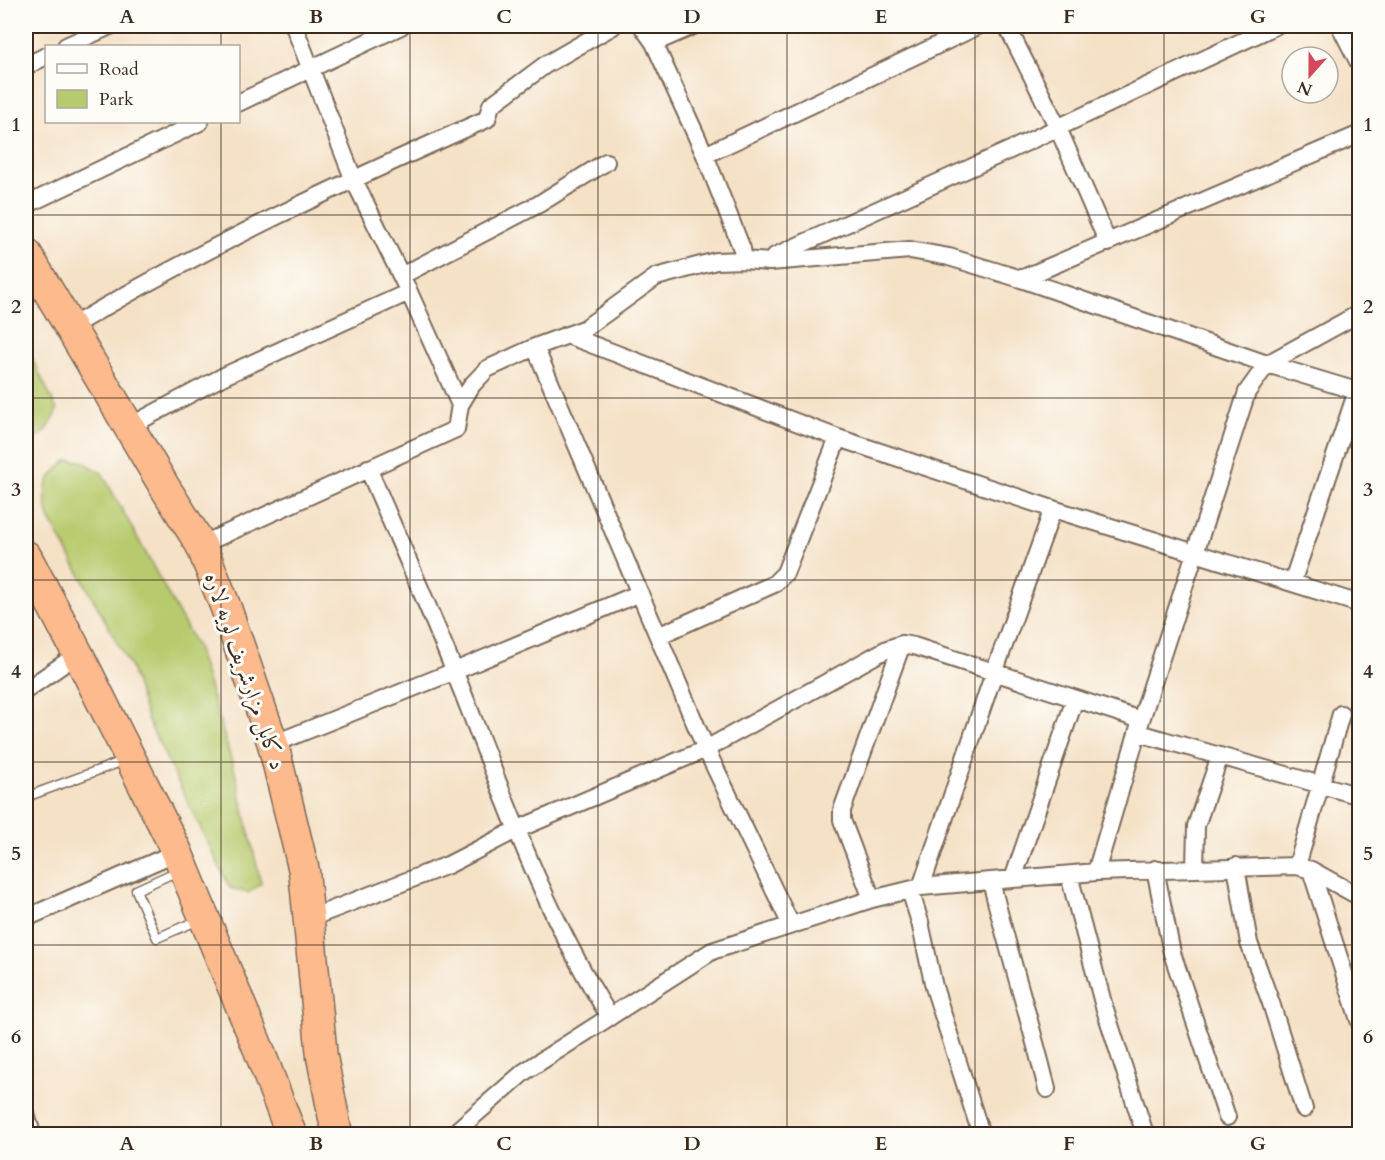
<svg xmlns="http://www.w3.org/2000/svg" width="1385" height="1160" font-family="Cardo,Amiri,serif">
<rect width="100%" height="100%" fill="#fdfcf7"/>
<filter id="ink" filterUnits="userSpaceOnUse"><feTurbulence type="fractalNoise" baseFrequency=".0167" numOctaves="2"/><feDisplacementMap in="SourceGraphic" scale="12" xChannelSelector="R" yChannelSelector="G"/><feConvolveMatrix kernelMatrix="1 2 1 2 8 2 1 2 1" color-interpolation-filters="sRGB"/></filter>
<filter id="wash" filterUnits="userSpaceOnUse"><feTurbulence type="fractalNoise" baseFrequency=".008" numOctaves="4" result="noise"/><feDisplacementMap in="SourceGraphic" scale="24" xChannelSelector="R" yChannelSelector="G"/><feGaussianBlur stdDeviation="1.35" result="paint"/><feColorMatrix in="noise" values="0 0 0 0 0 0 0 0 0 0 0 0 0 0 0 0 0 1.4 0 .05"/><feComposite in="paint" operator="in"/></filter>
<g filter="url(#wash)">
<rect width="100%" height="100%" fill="#f4e1c6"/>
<path fill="#b7ca6d" stroke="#797a46" stroke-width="1.5" d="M26,346L57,410C49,429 47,436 26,440Z
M68,460L82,461L102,473L197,647L235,772L261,884L248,893L230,888L148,721L131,668L49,518C42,489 43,479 68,460Z"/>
</g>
<g filter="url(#ink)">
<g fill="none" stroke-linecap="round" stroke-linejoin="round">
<g stroke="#7c6a59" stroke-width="11">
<path id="lane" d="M26,797L126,760
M180,870L136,890L157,938L201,919"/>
</g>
<g stroke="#7c6a59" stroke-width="20">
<path id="street" d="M294,26L353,178L409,292L460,405
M642,26L654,43L705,155L742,249L744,260
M1007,26L1058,128L1108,243
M1340,26L1360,65
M654,43L693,26
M66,46L110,26
M26,66L46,56
M238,103L401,26
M705,155L978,26
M26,205L200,122
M773,259L775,256L1010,150L1275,26
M401,276L539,204L606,162
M1021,279L1360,134
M69,328C202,248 345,182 487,119L491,105L545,65L613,26
M567,335L838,438L1053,509L1360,604
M535,347L706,749L791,925
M128,427L224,376L409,292
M368,468C397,536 428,604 455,673C502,790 542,910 610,1017
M201,545L456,429L460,405L472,385L487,369L535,347L584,329L656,277L716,261L744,260L770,262L910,250L949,257L1021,279L1267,364L1360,392
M1292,583L1357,391
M658,636L774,584L785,573L838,438
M26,690L78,654
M1139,733L1360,796
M273,744L455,671L640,593
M1236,866L1249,943L1271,1003L1304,1109
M1297,866L1341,714
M1195,868L1196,826L1220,756
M1155,869L1172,953L1227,1117
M1311,870L1360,1023
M1096,872L1141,720L1247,392L1267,364L1360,313
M1069,875L1103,1003L1145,1134
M1013,879L1075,699
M991,881C1008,951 1030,1019 1047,1089
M921,887L994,673L1053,509
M910,890L920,922L934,987L981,1134
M872,899L842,820V810L902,644
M26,918L177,852
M308,919L448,865L516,830L706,749L887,649L902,644L914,646L1141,720
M26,1114L32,1134
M453,1134L524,1072L712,951L872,899L921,887L1096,872L1297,866L1311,870L1360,897"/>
</g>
<g stroke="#7c6a59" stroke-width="33">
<path id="highway" d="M26,253L164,486L201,545L226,608L273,744L304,871L322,1057L337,1134
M26,556L78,654L177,852L259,1050L291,1134"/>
</g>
<use href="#lane" stroke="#fff" stroke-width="8"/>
<use href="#street" stroke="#fff" stroke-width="16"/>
<use href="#highway" stroke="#fcba8d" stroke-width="30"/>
</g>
</g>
<path fill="none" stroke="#3b2a1e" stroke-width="1.5" stroke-opacity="0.55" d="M221,26V46M410,26V1134M598,26V1134M787,26V1134M975,26V1134M1164,26V1134M221,122V1134M26,215H1360M26,398H1360M26,580H1360M26,762H1360M26,945H1360"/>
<g text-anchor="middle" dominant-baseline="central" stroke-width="6" stroke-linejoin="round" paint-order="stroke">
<g font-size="22" fill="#3b2a1e" stroke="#fdfcf7">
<text transform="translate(245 671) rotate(71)">د کابل مزارشریف لویه لاره</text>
</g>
</g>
<rect width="1385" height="1160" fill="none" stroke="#fdfcf7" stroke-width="66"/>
<rect x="45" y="45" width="195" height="78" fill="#fdfcf7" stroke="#afa8a0" stroke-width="1.5"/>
<rect x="57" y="64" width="30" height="9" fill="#ffffff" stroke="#afa8a0" stroke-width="1.5"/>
<text x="99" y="75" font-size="18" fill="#3b2a1e">Road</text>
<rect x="57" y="90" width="30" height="18" fill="#b7ca6d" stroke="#afa8a0" stroke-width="1.5"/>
<text x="99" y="105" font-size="18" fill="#3b2a1e">Park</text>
<g transform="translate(1310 75) rotate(201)"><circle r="28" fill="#fdfcf7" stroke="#afa8a0" stroke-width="1.5"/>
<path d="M0-4.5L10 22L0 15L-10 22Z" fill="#d1495b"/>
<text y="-9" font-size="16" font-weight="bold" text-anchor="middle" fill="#3b2a1e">N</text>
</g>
<rect x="33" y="33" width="1319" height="1094" fill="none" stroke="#3b2a1e" stroke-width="2"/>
<g font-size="20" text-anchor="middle" font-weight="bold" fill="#3b2a1e">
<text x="127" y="23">A</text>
<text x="316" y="23">B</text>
<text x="504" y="23">C</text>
<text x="692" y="23">D</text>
<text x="881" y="23">E</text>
<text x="1069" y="23">F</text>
<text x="1258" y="23">G</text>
<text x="16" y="131">1</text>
<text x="1368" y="131">1</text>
<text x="16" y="313">2</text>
<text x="1368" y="313">2</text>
<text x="16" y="496">3</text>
<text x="1368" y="496">3</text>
<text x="16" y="678">4</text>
<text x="1368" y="678">4</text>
<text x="16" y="860">5</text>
<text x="1368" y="860">5</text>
<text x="16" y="1043">6</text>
<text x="1368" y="1043">6</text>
<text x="127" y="1150">A</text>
<text x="316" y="1150">B</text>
<text x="504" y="1150">C</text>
<text x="692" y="1150">D</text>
<text x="881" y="1150">E</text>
<text x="1069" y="1150">F</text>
<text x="1258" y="1150">G</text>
</g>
</svg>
